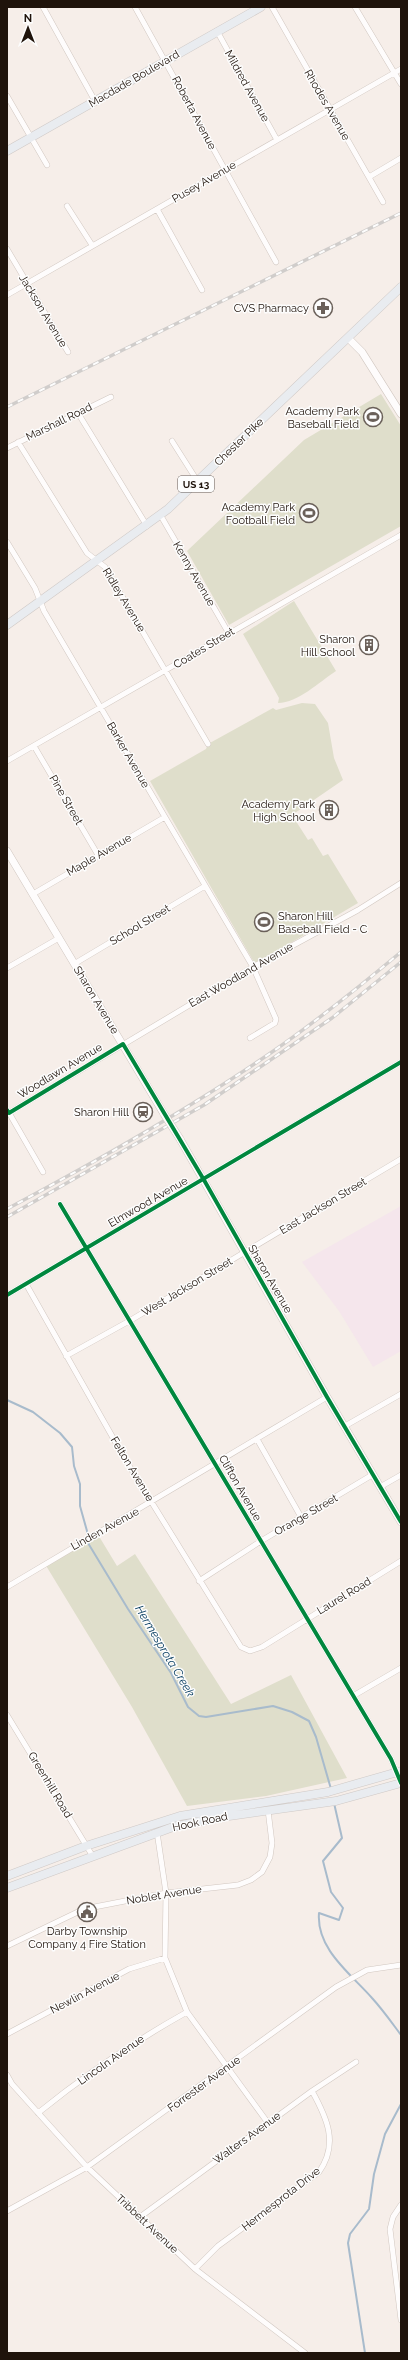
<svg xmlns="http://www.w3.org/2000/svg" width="408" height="2360" font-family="Raleway,sans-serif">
<rect width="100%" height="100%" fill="#f6eee9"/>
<path fill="#f5e6ec" d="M401,1206V1351L373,1367L339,1311L302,1262Z"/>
<path fill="#dfdecb" d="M381,394L401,426V526L229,625L187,551L304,440Z
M294,601L336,671C319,682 298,703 278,703L279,698L243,634Z
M302,703L315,704L328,723L334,758L343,780L292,815L308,840L312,838L323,856L328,854L358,903L255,964L150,781L206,749L208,744L273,708L276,710Z
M97,1533L117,1566L135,1554L231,1704L291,1675L347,1778L266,1796L187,1806L132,1707L45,1564Z"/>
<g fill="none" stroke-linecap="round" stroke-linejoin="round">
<path stroke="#a8bbcc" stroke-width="2" d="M7,1400L33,1412L60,1433L72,1447L74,1466L80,1484V1506L87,1531L88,1543L128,1609L171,1673L188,1707L199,1716L206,1717L273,1706L292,1712L309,1721L316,1737L331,1789
M334,1803L342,1838L323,1861L331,1892L343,1908L339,1920L319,1913C316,1949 351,1974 372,1998C383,2010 392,2023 401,2035
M365,2353L348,2243L350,2234L369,2209L374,2174L385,2134L401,2104"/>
<g stroke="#d1c7c0" stroke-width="6">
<path id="street" d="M43,7L95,101
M135,7L276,262
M272,7L383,202
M355,7L401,84
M217,31L277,140
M7,96L47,165
M369,177L401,158
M67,206L92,245
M157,209L202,290
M7,249L68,352
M7,295L401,69
M78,413L147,526
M172,441L198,482
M18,442L87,553L105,567L208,744
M7,448L111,397
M161,516L228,632
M7,542L35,588L44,611L253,967L276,1019L275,1023L250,1038
M34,746L98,855
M7,761L401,535
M33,894L165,817
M74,964L205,886
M7,968L59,938
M8,1111L43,1172
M7,1114L253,967L358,910L401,883
M60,1204L391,1759L401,1783
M26,1284L125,1459L241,1647L250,1651L262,1647L401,1561
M7,1295L401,1062
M66,1356L131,1320L401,1159
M345,1426L401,1394
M257,1439L301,1517
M380,1487L401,1475
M199,1581L261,1541L372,1475
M7,1587L327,1397
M353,1696L401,1668
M7,1715L92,1855
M157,1832L166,1893L165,1958L187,2012L268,2123
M7,1946L84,1909L166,1893L238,1885L251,1880L262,1872L270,1857L272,1843L268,1810
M7,2034L129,1969L165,1958
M7,2075L12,2084L87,2167L195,2269L305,2353
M38,2113C85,2075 135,2041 187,2012
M401,2205L393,2217L390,2229L401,2320
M7,2211L87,2167L336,1987L367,1970L401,1965
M140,2217L312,2091L356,2062
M195,2269L218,2246L319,2172C339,2144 327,2118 312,2091"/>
</g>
<g stroke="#d1c7c0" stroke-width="8">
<path id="secondary" d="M348,338L362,352L401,414
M7,851L164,1114
M180,1139L327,1397L401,1522"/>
</g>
<g stroke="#cfc9c6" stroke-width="9">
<path id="primary" d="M7,151L261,7
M7,625L168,509L401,287
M7,1876L86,1846L180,1816L328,1792L401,1771
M7,1888L173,1827L215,1818L336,1801L401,1783"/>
</g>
<use href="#street" stroke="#fefcfc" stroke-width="5"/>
<use href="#secondary" stroke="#fefcfc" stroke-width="7"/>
<use href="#primary" stroke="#e9ecf0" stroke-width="8"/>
<g stroke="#d0cdcb" stroke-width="3.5">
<path id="rail" d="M7,407L401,213
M7,1209C97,1161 188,1110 272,1052C317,1021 359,987 401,952
M7,1217L204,1105L332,1018L401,962"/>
</g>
<use href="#rail" stroke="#fdfdfd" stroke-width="2" stroke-dasharray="6" stroke-linecap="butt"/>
<g stroke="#d1c7c0" stroke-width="8" stroke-linecap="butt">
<path id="secondary-bridge" d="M164,1114L180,1139"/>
</g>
<use href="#secondary-bridge" stroke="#fefcfc" stroke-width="7"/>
<g stroke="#fdfdfd" stroke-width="6">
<path id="cycleway" d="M7,1110L9,1113L123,1044L204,1180L327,1397L401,1522
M60,1204L391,1759L401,1783
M7,1295L401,1062"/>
</g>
<use href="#cycleway" stroke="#00873e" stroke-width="4"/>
</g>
<defs>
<g id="pharmacy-ring" transform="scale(1)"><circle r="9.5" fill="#fdfdfd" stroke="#6a6059" stroke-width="1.5"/><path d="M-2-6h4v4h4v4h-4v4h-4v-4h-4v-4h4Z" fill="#6a6059"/></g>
<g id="stadium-ring" transform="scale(1)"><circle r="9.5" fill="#fdfdfd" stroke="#6a6059" stroke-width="1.5"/><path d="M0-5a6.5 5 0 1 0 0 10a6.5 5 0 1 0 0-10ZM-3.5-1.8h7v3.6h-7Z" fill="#6a6059"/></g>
<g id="building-ring" transform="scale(1)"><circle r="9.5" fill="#fdfdfd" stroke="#6a6059" stroke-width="1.5"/><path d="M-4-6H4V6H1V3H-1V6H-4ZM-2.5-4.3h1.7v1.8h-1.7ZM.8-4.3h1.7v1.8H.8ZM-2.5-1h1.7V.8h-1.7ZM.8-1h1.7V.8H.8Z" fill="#6a6059"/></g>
<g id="station-ring" transform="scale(1)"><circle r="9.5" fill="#fdfdfd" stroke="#6a6059" stroke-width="1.5"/><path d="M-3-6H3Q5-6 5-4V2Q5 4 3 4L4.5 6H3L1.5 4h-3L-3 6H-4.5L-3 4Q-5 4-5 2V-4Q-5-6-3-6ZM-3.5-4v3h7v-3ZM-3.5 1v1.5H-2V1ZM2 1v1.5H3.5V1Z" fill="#6a6059"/></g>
<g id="civic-ring" transform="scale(1)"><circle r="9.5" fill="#fdfdfd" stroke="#6a6059" stroke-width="1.5"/><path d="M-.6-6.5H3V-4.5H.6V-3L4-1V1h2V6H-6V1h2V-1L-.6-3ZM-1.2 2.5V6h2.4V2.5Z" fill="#6a6059"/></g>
</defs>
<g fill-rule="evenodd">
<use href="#pharmacy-ring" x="323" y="308"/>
<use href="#stadium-ring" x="373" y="417"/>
<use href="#stadium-ring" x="309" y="513"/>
<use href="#building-ring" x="369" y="645"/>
<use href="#building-ring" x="329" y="810"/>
<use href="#stadium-ring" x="264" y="922"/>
<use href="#station-ring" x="143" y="1112"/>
<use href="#civic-ring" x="87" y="1912"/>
</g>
<g text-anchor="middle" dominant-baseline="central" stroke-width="3" stroke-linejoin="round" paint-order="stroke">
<rect fill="#fdfdfd" stroke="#625954" stroke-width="1" x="178" y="476" width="36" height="16" rx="3"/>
<g font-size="10" font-weight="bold" fill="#1f130b">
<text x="196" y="484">US 13</text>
</g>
<g font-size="11" fill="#1f130b" stroke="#fdfdfd">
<text transform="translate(134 79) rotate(-30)">Macdade Boulevard</text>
<text transform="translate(247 86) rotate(61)">Mildred Avenue</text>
<text transform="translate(327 105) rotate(60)">Rhodes Avenue</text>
<text transform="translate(194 113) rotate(62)">Roberta Avenue</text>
<text transform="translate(204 182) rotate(-30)">Pusey Avenue</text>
<text transform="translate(43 311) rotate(59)">Jackson Avenue</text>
<text transform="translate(59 422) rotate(-26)">Marshall Road</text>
<text transform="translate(239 442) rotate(-44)">Chester Pike</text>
<text transform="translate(194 574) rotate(60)">Kenny Avenue</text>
<text transform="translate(124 600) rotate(59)">Ridley Avenue</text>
<text transform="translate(204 648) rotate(-31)">Coates Street</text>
<text transform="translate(128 755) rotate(60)">Barker Avenue</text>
<text transform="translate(66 800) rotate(60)">Pine Street</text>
<text transform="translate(99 855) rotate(-30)">Maple Avenue</text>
<text transform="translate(140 925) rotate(-31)">School Street</text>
<text transform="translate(241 975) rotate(-30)">East Woodland Avenue</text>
<text transform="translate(96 1000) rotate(59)">Sharon Avenue</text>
<text transform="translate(60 1071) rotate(-31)">Woodlawn Avenue</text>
<text transform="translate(148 1202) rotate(-30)">Elmwood Avenue</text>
<text transform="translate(323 1206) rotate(-31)">East Jackson Street</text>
<text transform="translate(270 1279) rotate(60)">Sharon Avenue</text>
<text transform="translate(187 1287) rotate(-31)">West Jackson Street</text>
<text transform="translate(132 1469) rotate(59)">Felton Avenue</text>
<text transform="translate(240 1488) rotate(60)">Clifton Avenue</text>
<text transform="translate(306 1515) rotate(-30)">Orange Street</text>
<text transform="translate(105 1529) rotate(-29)">Linden Avenue</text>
<text transform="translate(344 1596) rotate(-31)">Laurel Road</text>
<text transform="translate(50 1785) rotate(59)">Greenhill Road</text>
<text transform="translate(200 1822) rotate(-12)">Hook Road</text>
<text transform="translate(164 1895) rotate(-9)">Noblet Avenue</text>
<text transform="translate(85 1993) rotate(-28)">Newlin Avenue</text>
<text transform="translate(111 2060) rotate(-35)">Lincoln Avenue</text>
<text transform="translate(204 2084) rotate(-36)">Forrester Avenue</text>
<text transform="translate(247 2138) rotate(-36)">Walters Avenue</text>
<text transform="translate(281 2199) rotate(-38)">Hermesprota Drive</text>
<text transform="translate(147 2224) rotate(43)">Tribbett Avenue</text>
</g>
<g font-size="11" fill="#1f130b" stroke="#fdfdfd" text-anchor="end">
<text x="309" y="308">CVS Pharmacy</text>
<text x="359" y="411">Academy Park<tspan x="359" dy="13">Baseball Field</tspan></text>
<text x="295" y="507">Academy Park<tspan x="295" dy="13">Football Field</tspan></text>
<text x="355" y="639">Sharon<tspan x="355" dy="13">Hill School</tspan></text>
<text x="315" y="804">Academy Park<tspan x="315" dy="13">High School</tspan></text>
<text x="278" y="916" text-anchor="start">Sharon Hill<tspan x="278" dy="13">Baseball Field - C</tspan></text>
<text x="129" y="1112">Sharon Hill</text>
<text x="87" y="1931" text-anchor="middle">Darby Township<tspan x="87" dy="13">Company 4 Fire Station</tspan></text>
</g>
<g font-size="12" font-style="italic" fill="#00385c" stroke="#fdfdfd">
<text transform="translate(165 1651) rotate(59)">Hermesprota Creek</text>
</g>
</g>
<rect width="408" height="2360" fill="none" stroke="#1f130b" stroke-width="16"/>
<g transform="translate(28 28)" stroke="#fdfdfd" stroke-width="3" paint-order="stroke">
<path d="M0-3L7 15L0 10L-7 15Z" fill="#1f130b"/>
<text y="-6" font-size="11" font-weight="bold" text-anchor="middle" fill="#1f130b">N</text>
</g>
</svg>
